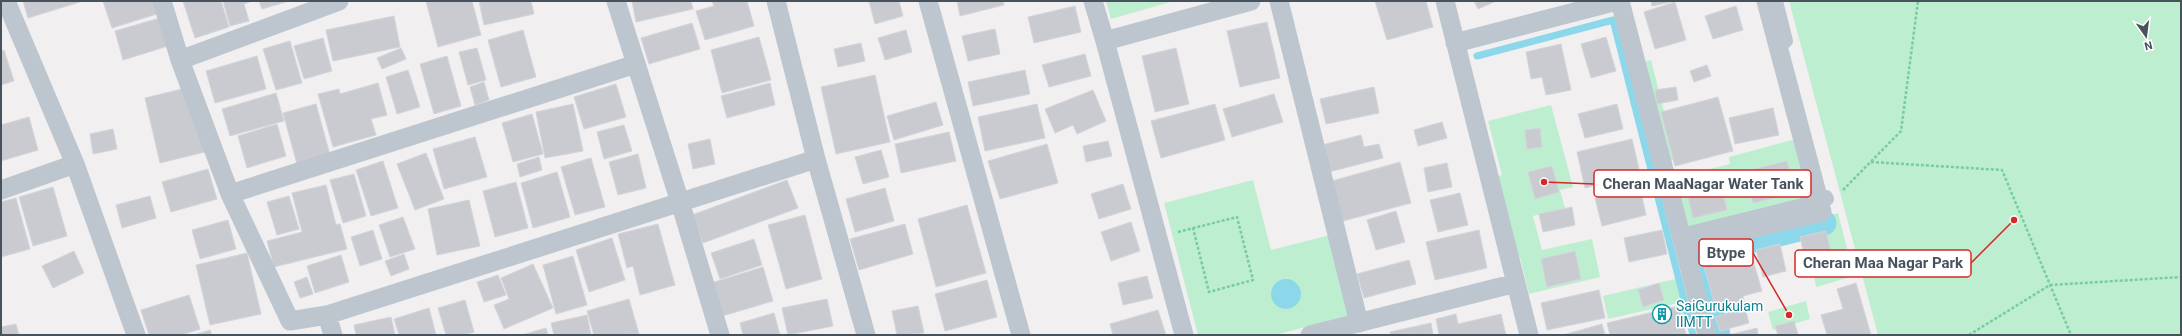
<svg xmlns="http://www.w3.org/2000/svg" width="2182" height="336" font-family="Roboto,sans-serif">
<rect width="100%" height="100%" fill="#f1efef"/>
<path fill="#beeed0" d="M1106,1H1174L1111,19Z
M1789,1H2181V335H1878Z
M1651,60L1676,159L1666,162L1641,63Z
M1551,105L1573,187L1560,190L1565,208L1533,216L1542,250L1592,239L1600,277L1529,294L1520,257L1513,258L1492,178L1502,175L1488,121Z
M1799,138L1816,206L1685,238L1670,179L1730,164L1729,157Z
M1253,180L1271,250L1330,235L1350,315L1275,335H1198L1164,203Z
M1838,213L1854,276L1816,287L1813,271L1834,266L1825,235L1800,241L1795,224Z
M1688,276L1699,322L1684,326L1678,303L1608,319L1603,296Z
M1806,301L1810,319L1773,330L1768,312Z"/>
<path fill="#8cd8ea" d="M1271 294a15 15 0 1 1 30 0a15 15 0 1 1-30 0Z"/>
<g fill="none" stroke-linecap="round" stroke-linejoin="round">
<path stroke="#8cd8ea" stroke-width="7" d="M1477,56L1613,20L1693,335"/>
<path stroke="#8cd8ea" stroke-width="25" d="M1718,335L1696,254L1824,223"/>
</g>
<path fill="#c9cbd1" stroke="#d3d5da" d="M23,1H83L28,18Z
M103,1H156L160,13L112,28Z
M183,1H221L229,27L195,38Z
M223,1H252L244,4L249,21L230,26Z
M259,1H289L262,9Z
M426,1H472L481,35L438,47Z
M479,1H531L534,14L484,25Z
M632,1H691L693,9L636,22Z
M712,1H747L754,26L705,40L696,11L714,6Z
M869,1H899L903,16L875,24Z
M957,1H1003L1004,5L960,16Z
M1375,1H1426L1433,27L1387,40Z
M1474,1H1496L1478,9Z
M1651,1H1675L1652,6Z
M1675,2L1686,40L1655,49L1644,12Z
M1075,6L1081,32L1034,43L1028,17Z
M1736,6L1743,30L1713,39L1705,16Z
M394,16L400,47L333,61L326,30Z
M160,18L168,46L123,60L115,31Z
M1267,22L1280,78L1240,87L1227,31Z
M692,23L700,49L649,64L641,38Z
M995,29L1000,54L968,61L962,36Z
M523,30L536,77L501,87L488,40Z
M906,30L912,52L885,60L878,38Z
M759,37L771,80L722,93L711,50Z
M1606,37L1616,71L1591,78L1581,44Z
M323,38L332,71L304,79L294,46Z
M290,41L302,83L276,90L263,49Z
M861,43L865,61L838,67L834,49Z
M1561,44L1571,90L1546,95L1542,77L1531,79L1526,52Z
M401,48L406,59L382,69L377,58Z
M477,48L486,80L468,85L459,52Z
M1176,48L1189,104L1155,112L1142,56Z
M4,50L14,81L1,85V51Z
M1085,54L1091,76L1049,87L1042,65Z
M257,56L266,89L215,103L206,71Z
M447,56L461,106L434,114L420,64Z
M1707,65L1711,76L1694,82L1690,71Z
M408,70L420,107L397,114L386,77Z
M1025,70L1030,94L973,106L968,82Z
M875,75L890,142L836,154L821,87Z
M484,82L489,100L475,105L470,87Z
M378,83L387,115L371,119L376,135L333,147L318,94L339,89L340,94Z
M770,83L775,105L727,118L721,96Z
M616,84L626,117L584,129L574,97Z
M190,87L205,152L160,163L145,98Z
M1374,87L1379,113L1326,124L1320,99Z
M1676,87L1678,100L1657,104L1655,90Z
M1093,90L1106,121L1077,134L1073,125L1055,133L1045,109Z
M276,93L284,121L230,136L222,109Z
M1274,94L1283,122L1232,137L1223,109Z
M1718,97L1733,151L1675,166L1661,112Z
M936,102L943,125L894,140L887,116Z
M316,104L330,155L297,164L283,113Z
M573,104L583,151L545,158L536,112Z
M1037,104L1045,138L985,151L978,117Z
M1215,104L1225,140L1161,158L1151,121Z
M1617,104L1623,129L1585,138L1578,114Z
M1773,108L1779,135L1735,144L1729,118Z
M532,114L543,154L513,162L502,123Z
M29,117L38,150L1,161V125Z
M1442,122L1447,138L1418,146L1414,130Z
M277,124L286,156L247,168L238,136Z
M624,125L632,151L604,159L597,132Z
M1540,128L1542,147L1527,149L1525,130Z
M113,129L117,149L93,154L90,134Z
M949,132L956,161L901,173L895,144Z
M1361,135L1364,147L1379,144L1383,158L1329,172L1322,145Z
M475,137L487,177L444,189L433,149Z
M710,139L715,164L693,169L688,144Z
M1632,139L1639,169L1620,173L1621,179L1585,188L1577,152Z
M1108,141L1112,156L1086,162L1083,146Z
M1047,144L1058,183L1000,199L988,161Z
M881,150L889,177L863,184L855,157Z
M426,153L444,199L415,210L397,164Z
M638,154L646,188L618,195L609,162Z
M539,157L542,170L520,177L517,164Z
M591,158L605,207L575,215L561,167Z
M383,161L398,208L371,216L356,170Z
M1787,161L1795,193L1753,203L1746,171Z
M1400,162L1411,203L1343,221L1332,181Z
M1447,163L1452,187L1428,192L1424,168Z
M1552,166L1559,192L1535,199L1528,172Z
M208,169L217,199L171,212L162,182Z
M557,172L570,217L533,228L521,183Z
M354,174L366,216L343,223L330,180Z
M1719,177L1727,210L1693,218L1685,185Z
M787,180L798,208L703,243L692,215Z
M516,182L528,228L495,237L483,191Z
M1123,184L1131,209L1099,219L1091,194Z
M326,185L336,225L340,224L347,249L274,267L267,241L302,232L292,193Z
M53,187L67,236L33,246L19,197Z
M885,188L894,221L855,232L846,199Z
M1640,188L1646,215L1602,226L1595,198Z
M1460,193L1468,225L1438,232L1430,200Z
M150,196L156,218L122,228L116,205Z
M289,196L299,229L277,235L267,202Z
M16,198L30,249L1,257V202Z
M469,200L480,246L437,255L428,209Z
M967,205L986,273L936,287L918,219Z
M1572,207L1575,225L1543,232L1539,214Z
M1396,211L1405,242L1376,250L1367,220Z
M805,215L822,279L786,289L768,225Z
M403,217L415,249L390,257L379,225Z
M228,220L236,249L200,259L192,230Z
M1131,222L1140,251L1111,261L1101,232Z
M658,224L675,285L640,295L633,266L627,268L618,234Z
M905,224L913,254L859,270L850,239Z
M373,230L382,259L360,266L351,237Z
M1479,230L1487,268L1435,280L1426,242Z
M1662,230L1667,254L1629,262L1624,238Z
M1826,231L1833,262L1807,268L1800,237Z
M612,238L625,280L589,292L576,250Z
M754,239L762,265L720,279L711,253Z
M1748,243L1762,291L1743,296L1745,305L1717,312L1701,256Z
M1780,244L1786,271L1763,277L1756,250Z
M74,251L84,273L53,288L42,266Z
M1575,251L1581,279L1547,287L1541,259Z
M247,253L261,314L210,325L196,265Z
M404,254L409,269L391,276L385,261Z
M341,255L349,282L315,293L307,266Z
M573,256L587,305L556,314L543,265Z
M1409,260L1416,284L1364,298L1357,274Z
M533,264L553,308L504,329L494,305L509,299L501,278Z
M763,267L773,301L719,317L708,284Z
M498,275L506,295L484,302L477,282Z
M1147,276L1153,298L1123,305L1118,283Z
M307,277L313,294L300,298L294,282Z
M987,280L997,317L945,331L935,294Z
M1659,283L1664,300L1643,307L1638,290Z
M1856,283L1871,335H1827L1821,315L1843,309L1837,289Z
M1599,290L1605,318L1547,330L1541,303Z
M189,295L200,329L181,335H149L141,310Z
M629,299L639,334L594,335L587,311Z
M827,299L833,326L788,335L782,308Z
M465,300L474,332L464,335H446L438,308Z
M918,306L924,333L897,335L892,311Z
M1679,306L1686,335H1610L1607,323Z
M429,308L436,335H399L394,319Z
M1745,308L1749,323L1720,331L1715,317Z
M1158,310L1166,335H1113L1110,324Z
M774,313L780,335H743L740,323Z
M1456,314L1458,324L1501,314L1506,335H1439L1436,319Z
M587,315L591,335H554L551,323Z
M391,317L395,335H356L354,325Z
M1794,321L1798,335H1778L1775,326Z
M1431,323L1433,335H1391L1390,332Z
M16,324L19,335H1V327Z
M1602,324L1605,335H1563Z
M546,328L548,335H522Z
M1757,328L1758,335H1729Z
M210,330L212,335H194Z"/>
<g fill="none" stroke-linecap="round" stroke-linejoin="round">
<path stroke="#77cca1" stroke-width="2.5" stroke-dasharray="3 2" stroke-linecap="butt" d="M1871,162L2002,170L2071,335
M1843,190L1901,131L1918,1
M1178,232L1237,217L1253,280L1209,292L1193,228
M1969,335L2050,285L2181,277"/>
<path stroke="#bdc6ce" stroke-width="14" d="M1776,1L1786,41
M1681,235L1827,199L1826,197"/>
<path stroke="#bdc6ce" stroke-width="19" d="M6,1L75,164
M162,1L180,60
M616,1L680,202L720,335
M776,1L816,159L866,335
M928,1L1021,335
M1093,1L1105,41
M1279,1L1359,323
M1445,1L1529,335
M1620,1L1707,335
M1455,43L1617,1
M1,190L75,164L136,335
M230,194L636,64
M1684,245L1822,212L1766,1
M327,315L816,159
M333,335L327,315L290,321L230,194L180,60L339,1
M1184,335L1105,41L1251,1
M1310,335L1516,283"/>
</g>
<defs>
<g id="building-ring" transform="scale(1)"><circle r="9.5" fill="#fff" stroke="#0f9aa8" stroke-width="1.5"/><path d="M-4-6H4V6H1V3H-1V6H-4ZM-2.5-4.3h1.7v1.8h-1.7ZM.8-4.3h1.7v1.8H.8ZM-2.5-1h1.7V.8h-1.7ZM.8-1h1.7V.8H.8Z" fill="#0f9aa8"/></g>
</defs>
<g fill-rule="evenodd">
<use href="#building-ring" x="1662" y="314"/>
</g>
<g text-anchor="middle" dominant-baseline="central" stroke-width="3" stroke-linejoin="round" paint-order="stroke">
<g font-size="14" fill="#0d838f" stroke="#fff" text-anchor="start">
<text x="1676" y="306">SaiGurukulam<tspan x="1676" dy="16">IIMTT</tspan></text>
</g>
</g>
<path fill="none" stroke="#d62828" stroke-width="1.5" d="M1544 182L1594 184M1789 315L1753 253M2014 220L1971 263"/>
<g fill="#d62828" stroke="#fff" stroke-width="1.5">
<circle cx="1544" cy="182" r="4"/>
<circle cx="1789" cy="315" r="4"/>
<circle cx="2014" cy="220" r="4"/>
</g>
<g fill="#fff" stroke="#d62828" stroke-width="1.5">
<rect x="1594" y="170" width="217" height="27" rx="4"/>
<rect x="1699" y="239" width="54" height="27" rx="4"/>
<rect x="1795" y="250" width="176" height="27" rx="4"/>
</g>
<g font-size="15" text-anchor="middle" font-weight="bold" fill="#47525c">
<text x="1703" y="189">Cheran MaaNagar Water Tank</text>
<text x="1726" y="258">Btype</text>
<text x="1883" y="268">Cheran Maa Nagar Park</text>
</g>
<rect width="2182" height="336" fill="none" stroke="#47525c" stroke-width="4"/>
<g transform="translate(2146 36) rotate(166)" stroke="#ffffff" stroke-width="3" paint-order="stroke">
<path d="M0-3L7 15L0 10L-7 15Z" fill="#47525c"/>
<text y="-6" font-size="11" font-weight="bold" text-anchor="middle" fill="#47525c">N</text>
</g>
</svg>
